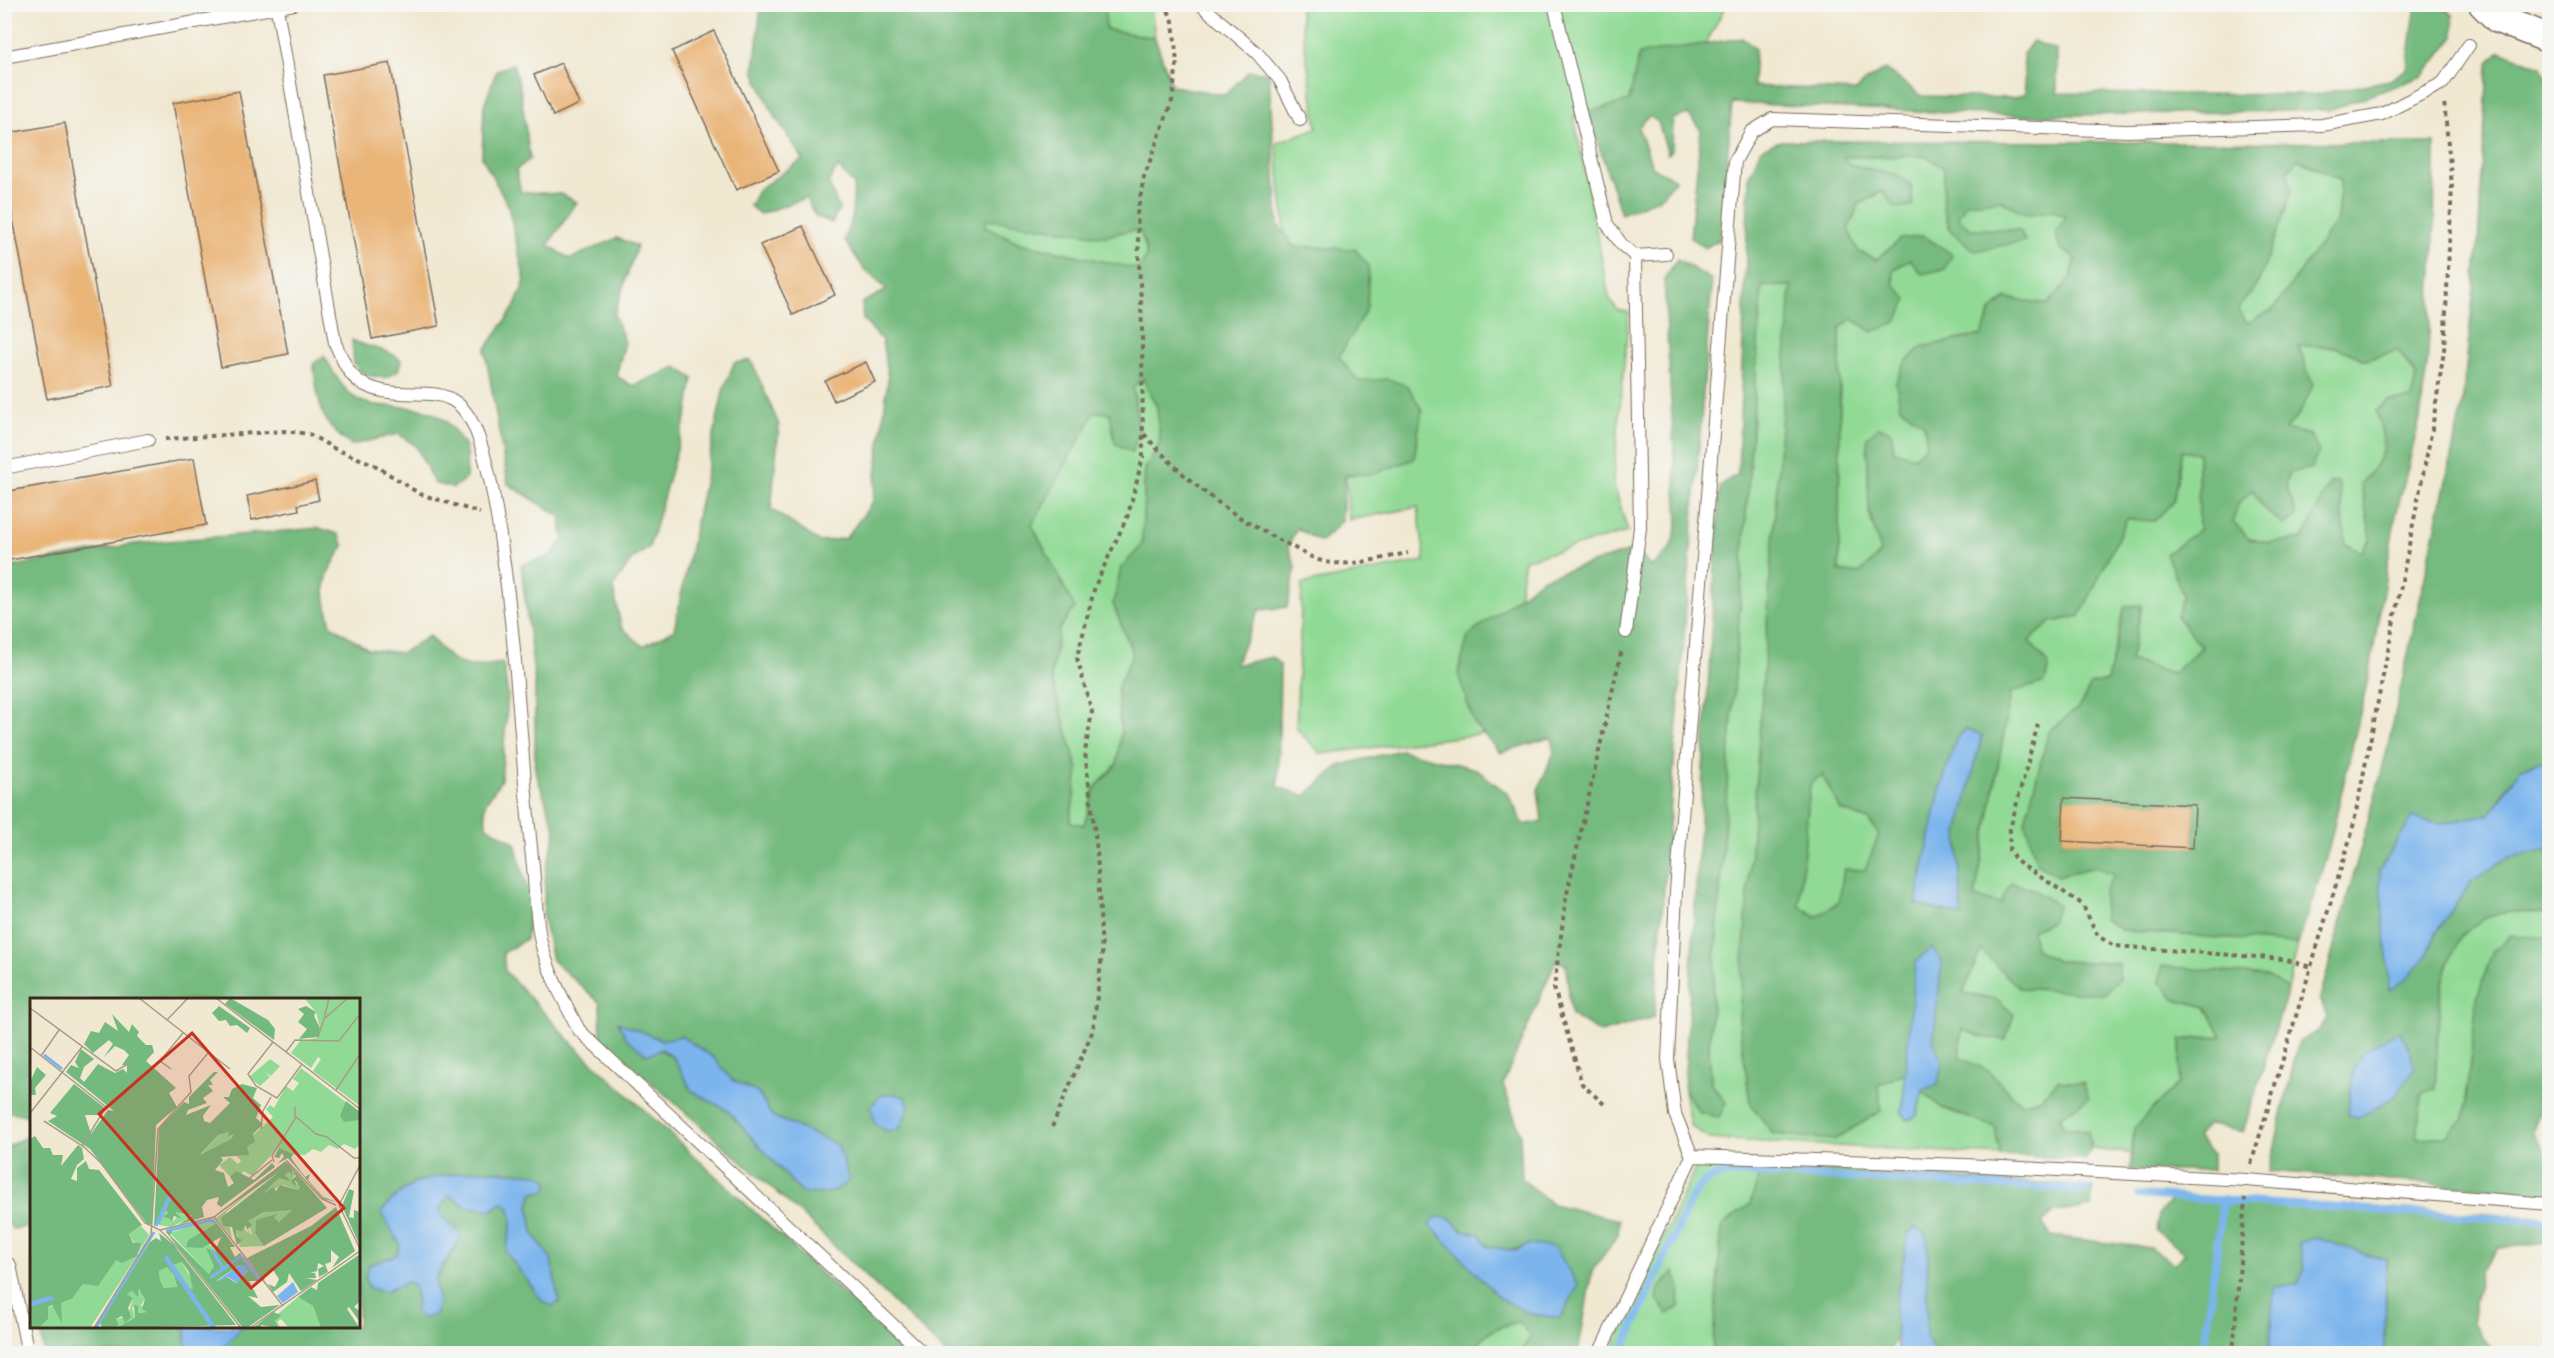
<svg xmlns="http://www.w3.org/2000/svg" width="2554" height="1358" font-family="Caveat,sans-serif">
<rect width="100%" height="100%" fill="#f6f6f2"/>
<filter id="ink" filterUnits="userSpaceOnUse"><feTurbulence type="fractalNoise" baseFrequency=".0167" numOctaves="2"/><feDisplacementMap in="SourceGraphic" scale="12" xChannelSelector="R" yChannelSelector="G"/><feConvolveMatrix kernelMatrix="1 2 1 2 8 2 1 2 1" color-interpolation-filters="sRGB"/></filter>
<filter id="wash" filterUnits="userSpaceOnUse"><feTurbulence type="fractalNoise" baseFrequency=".008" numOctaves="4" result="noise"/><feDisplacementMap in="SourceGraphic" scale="24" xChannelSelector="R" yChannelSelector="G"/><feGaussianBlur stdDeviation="1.35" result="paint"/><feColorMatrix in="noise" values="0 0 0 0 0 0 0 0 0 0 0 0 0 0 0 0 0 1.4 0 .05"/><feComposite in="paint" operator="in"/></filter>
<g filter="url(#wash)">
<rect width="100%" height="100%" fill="#f0e8d1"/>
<path fill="#91da95" stroke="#66825a" stroke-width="1.5" d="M1104,5H1151L1155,38L1105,29Z
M1299,5H1726L1679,95L1574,116L1609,297L1617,310L1629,312L1613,481L1628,532L1524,560L1516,622L1537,727L1321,754L1296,728L1302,584L1425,561L1418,507L1349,520L1335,347L1293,312L1276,143L1317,128Z
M1926,156L1944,168L1943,207L1950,230H2020L1970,229L1957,217L1966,203L2001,200L2027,215L2053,210L2066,217L2060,248L2076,258L2070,279L2048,304L2006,298L1991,311L1982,335L1921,347L1927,444L1915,458L1894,451L1869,511L1881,553L1859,574L1839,571L1840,328L1894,284L1893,271L1910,258L1901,239L1876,260L1858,251L1848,229L1859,204L1883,191L1897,175L1848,164L1842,157Z
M2297,159L2341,180L2337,220L2274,309L2247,324L2238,309L2259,281L2292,191L2286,172Z
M987,219L1101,236C1116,236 1127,228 1140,231C1146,247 1152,257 1137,269L1020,243L985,226Z
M1762,286H1792L1739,1019L1750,1103L1879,1085L1902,1073L1942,1108L1995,1127L2000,1155L1709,1139L1690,1125L1684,1090L1700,1113L1726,1103L1711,1083L1709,1047Z
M2298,345L2336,347L2366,360L2398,350L2416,375L2412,400L2388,401L2376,411C2387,446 2387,456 2361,483L2371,539L2360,553L2346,544L2315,518L2303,539L2270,543L2249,539L2232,521L2238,504L2253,490L2262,507L2297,517L2286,485L2289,473L2311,468L2285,429L2300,413L2305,361Z
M1143,379L1157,407L1160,442L1145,469L1142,545L1121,568L1113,604L1133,654L1117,688L1121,731L1117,764L1095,788L1084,825L1070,822L1078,770L1051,676L1059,629L1032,525L1095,411L1110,413L1115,443L1132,451L1139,432L1133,387Z
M2182,450L2198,453L2199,530L2167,554L2183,595L2177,617L2202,646L2173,673L2130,661L2142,606H2125L2107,681L2091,685L2079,707L2049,731L2057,876L2094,867L2114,874L2121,930L2298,944L2288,989L2265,976L2175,999L2206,1007L2222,1036L2181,1040L2179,1083L2134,1128L2131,1153L2091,1149L2088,1131L2062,1126L2058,1081L2040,1099L2021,1104L1959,1057L1962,1029L1981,1037L1997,999L1963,993L1981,949L2119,979V963L2056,961L2035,949L2032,930L2000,904L1975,897L2011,692L2045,682L2049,665L2029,641L2051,622L2080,616L2127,519L2173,503Z
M1822,774L1841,810L1868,820L1879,834L1865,870L1844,869L1839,902L1816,917L1799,905L1810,784Z
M2522,909L2549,914V938H2542L2477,998L2464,1119L2444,1137L2417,1138L2421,1093L2435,1088C2438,1041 2432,944 2481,919C2492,913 2509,912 2522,909Z
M1697,1164L1763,1165L1750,1204L1722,1226L1712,1353L1610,1354Z
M1519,1322L1532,1336L1520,1353L1474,1354C1478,1333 1501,1325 1519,1322Z"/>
<path fill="#74ba7e" stroke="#58724e" stroke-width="1.5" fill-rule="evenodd" d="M761,5H1104L1106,29L1155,38L1172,86L1225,95L1249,71L1269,73L1278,224L1293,246L1355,249L1369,266L1367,308L1339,357L1358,381L1388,379L1408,386L1422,410L1414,459L1374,474L1345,475L1342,521L1321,542L1297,528L1288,546L1296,567L1287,607L1259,610L1235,665L1272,657L1280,665L1278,787L1305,796L1339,766L1400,750L1476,769L1508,794L1524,825L1542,821L1538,790L1554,752L1552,737L1500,753L1474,723L1458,674L1468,636L1543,578L1637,549L1650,567L1670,550L1678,524L1664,279L1677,259L1712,280L1654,1017L1601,1033L1571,1015L1566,965L1556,960L1503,1084L1520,1133L1522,1179L1552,1204L1619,1220L1618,1235L1592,1271L1578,1353H1520L1531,1336L1519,1322C1500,1325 1479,1333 1474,1353H946L801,1214L601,1038L600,1003L552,960L543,917L546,869L556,831L535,770V684L521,565L550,556L564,540L560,516L508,484L485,350L514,308L525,281L508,205L482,157L484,105L497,70L513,64L520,88L530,159L516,170L521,192L561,194L577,202L548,245L570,259L617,238L637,246L614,315L625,342L616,376L633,386L676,367L693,378L688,410L649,548L632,559L613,587L621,627L643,646L674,630L723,391L734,363L751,360L779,425L771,509L820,542L846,538L873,502L888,379L882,340L863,320L862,303L887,290L865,270L844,240L852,218L854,185L838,167L828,182L839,209L832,223L815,216L806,198L760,214L750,206L759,189L803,159L772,112L754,71ZM987,219L1101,236C1116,236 1127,228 1140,231C1146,247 1152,258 1137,269L1020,243L985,227ZM1143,379L1157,407L1160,442L1145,469L1142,545L1121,568L1113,604L1133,654L1117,688L1121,731L1117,764L1095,788L1084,825L1070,822L1078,770L1051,676L1059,629L1075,608L1032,525L1095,412L1110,413L1115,443L1132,452L1139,432L1133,387ZM618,1023L662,1040L681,1036L713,1057L732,1080L758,1093L772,1116L838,1145L801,1192L727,1110L692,1091L674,1058ZM1450,1218C1470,1240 1500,1259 1528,1245L1501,1299Z
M2416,5H2440L2453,15L2454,37L2423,76L2329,110L2026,116L1732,103L1720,239L1705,248L1690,237L1701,130L1688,114L1673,119L1672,150L1668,154L1658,122L1649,116L1638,127L1653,168L1676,179L1660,198L1621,214L1588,112L1629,101L1639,54L1742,38L1755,48L1753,86L1856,91L1866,81L1885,69L1922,96L2014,98L2025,94L2023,54L2033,41L2057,51V93L2313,95L2390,80L2407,69Z
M2500,51L2541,67L2549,87V764C2520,753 2504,794 2490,814L2439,824L2412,817L2388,947L2390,990L2427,956L2436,933L2471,882L2507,858L2549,849V914C2428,894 2441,1003 2435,1088L2421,1094L2417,1138L2444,1137L2464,1119L2477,998L2492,952L2511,935L2549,938V1052L2546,1061L2543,1104L2532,1132L2549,1159V1193L2269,1171L2299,1040L2320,1031L2327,1017L2320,998L2386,755L2462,407L2478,246L2488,63Z
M1780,141L2435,143L2434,251L2427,367L2420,418L2395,519L2370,670L2328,851L2298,944L2121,930L2104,919L2103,894L2114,874L2094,867L2057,876L2036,862L2025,821L2049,731L2079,707L2091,685L2107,681L2125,606L2142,605L2130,661L2173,673L2202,647L2177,617L2183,595L2166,554L2199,530L2198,453L2182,450L2173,503L2154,521L2127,519L2080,616L2051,622L2029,641L2049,665L2045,682L2011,692L1975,897L2000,904L2011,883L2033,889L2058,905L2051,922L2032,930L2035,949L2056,961L2119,963V979L2104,994L2019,988L1981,950L1963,993L1997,999L2014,1015L2005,1040L1981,1037L1962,1029L1959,1057L1989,1071L2021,1104L2040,1099L2058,1081L2083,1083L2089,1098L2060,1117L2062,1126L2088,1131L2091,1149L2086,1159L2000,1155L1995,1127L1942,1108L1902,1074L1879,1085L1881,1111L1834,1140L1773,1134L1750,1103L1739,1019L1791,286H1762L1709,1047L1711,1083L1726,1103L1719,1117L1700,1113L1684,1090L1720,486L1738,474L1749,176L1762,148ZM1926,156L1944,168L1943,207L1950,230L1975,251L2025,241L2020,230L1970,229L1958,217L1966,203L2001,200L2027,215L2053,210L2066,217L2055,233L2060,248L2076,259L2070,279L2048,304L2006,298L1991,311L1982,335L1921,347L1904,364L1896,382L1900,407L1924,424L1927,444L1914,457L1894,451L1891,431L1879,427L1867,437L1869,511L1881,553L1859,574L1839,571L1840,328L1852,319L1872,332L1895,323L1908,300L1894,284L1893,270L1910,259L1922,274L1945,269L1952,254L1924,236L1901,239L1876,260L1858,251L1848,229L1859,204L1883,191L1895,208L1913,206L1911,185L1897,175L1848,164L1843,157ZM2298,159L2341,180L2337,220L2274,309L2247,323L2238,309L2259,281L2292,191L2287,172ZM2298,346L2336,347L2366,360L2398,350L2416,375L2412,399L2388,401L2376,411C2387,446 2387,456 2361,483L2371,539L2361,552L2346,544L2339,482H2330L2303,539L2270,543L2249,539L2233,521L2238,504L2253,490L2262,507L2284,525L2297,517L2286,485L2289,473L2311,468L2319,452L2310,435L2285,429L2300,413L2313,385ZM1982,736L1958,833L1962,916L1916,904L1939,794L1956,740ZM1822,775L1841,810L1868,820L1879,834L1865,870L1844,869L1839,902L1816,917L1799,905L1810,784ZM2064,799L2195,805L2193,848L2062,841Z
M352,340C369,349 387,348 401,360L398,371L385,378L365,375L354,364Z
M324,356C332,369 341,388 354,397C380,416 427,394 452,428C469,450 467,450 466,478L453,488L434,483L416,446L398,434L351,445C317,422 319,401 313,364Z
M319,528L338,534L344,546C321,579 322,587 331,625L368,649L402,653L429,636C456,666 461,670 503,663L508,696L501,780L485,804L486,826L515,843L531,904L526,939L503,953L505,971L573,1044L907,1353H217L243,1327L358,1326V1000H32L31,1125L26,1115L5,1111L4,568L134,544ZM483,1170L545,1191L532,1193L529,1206L533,1233L551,1260L559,1302L506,1252L512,1221L510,1208L502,1203L492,1210L467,1207L449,1195L439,1210L442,1218L456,1226V1248L435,1279L438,1299L417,1302L414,1286L408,1282L385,1292L369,1265L397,1255L400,1244L394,1234L413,1182Z
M2162,966L2266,976L2288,989L2243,1132L2207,1124L2197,1137L2212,1154V1170H2130L2134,1128L2179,1083L2181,1040L2222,1036L2206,1007L2175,999L2159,981Z
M31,1134V1226L13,1229L5,1221V1148Z
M1763,1165L2093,1187L2091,1207L2055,1212L2042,1223L2051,1236L2150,1248L2174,1264L2185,1253L2156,1231L2159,1214L2175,1195L2549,1218V1243L2498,1248L2480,1272L2472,1323L2494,1351L2500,1353H2385L2386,1260L2299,1243L2304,1270L2298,1284L2274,1287L2269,1353H1935L1926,1337L1928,1243L1915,1228L1908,1235L1895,1308L1897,1337L1889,1353L1712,1354L1722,1226L1750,1204Z
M1674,1272L1680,1287L1679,1307L1668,1314L1657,1300L1659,1288Z
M40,1327H186V1348L191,1353H44Z"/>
<path fill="#7cb5ed" stroke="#5c7086" stroke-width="1.5" d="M1966,729L1982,735L1958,833L1962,916L1916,904L1939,794L1956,740Z
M2543,761L2549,764V849L2507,858L2471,882L2436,933L2427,956L2404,981L2390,990L2379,871L2412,817L2439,824L2490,814L2521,768Z
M1931,948L1942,960L1933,1043L1942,1060L1938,1084L1923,1090L1917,1116L1908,1120L1902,1113L1915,963Z
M618,1022L662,1040L681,1036L713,1057L732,1080L758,1093L772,1116L838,1145L849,1180C834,1194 821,1196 801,1192L727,1110L692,1091L674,1058L662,1049L647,1055L627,1039Z
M2399,1031L2409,1048L2415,1068L2396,1096L2357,1119L2348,1114C2355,1062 2348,1055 2399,1031Z
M891,1093L905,1097L909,1106L901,1127L889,1132L875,1124L871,1106L881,1095Z
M483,1170L537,1174L544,1177L549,1184L545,1191L532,1193L529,1206L533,1233L551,1259L559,1302L552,1306L543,1302L506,1252L512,1221L510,1208L502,1203L492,1210L467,1207L449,1195L439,1210C444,1222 455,1226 461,1237L435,1279L438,1299L436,1314L424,1319L415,1312L417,1302L414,1286L408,1282L385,1292L369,1288L365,1278L369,1265L397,1255L400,1244L381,1213C409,1175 439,1176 483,1170Z
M1436,1217L1450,1218L1461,1230L1480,1234L1487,1246L1515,1251L1528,1245L1555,1247L1578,1286L1560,1318L1530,1314L1501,1299L1429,1224Z
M1915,1228L1924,1232L1928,1243L1926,1337L1935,1353H1898L1895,1308L1908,1234Z
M2316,1238L2386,1260L2385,1353H2269L2274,1286L2298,1284L2304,1270L2299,1243Z
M186,1327V1326L243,1327L217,1354L191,1353L186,1348Z"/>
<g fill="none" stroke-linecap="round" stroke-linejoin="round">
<path stroke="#7cb5ed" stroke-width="8" d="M2139,1195L2550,1222
M1198,1351L1199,1354
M1621,1354L1693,1195C1712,1171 1721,1174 1750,1173L2087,1190
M2203,1354L2223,1200"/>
</g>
<g id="blocks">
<path fill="#eab579" d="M714,31L779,171L736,190L672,51Z
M390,63L439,326L372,339L323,75Z
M561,63L579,104L553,116L534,75Z
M239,91L288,354L221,367L173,103Z
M65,123L113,386L47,399L4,171V134Z
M803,226L835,295L793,315L760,245Z
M866,362L875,382L834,401L825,381Z
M194,458L206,525L4,561V492Z
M315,481L319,500L298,505L299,510L252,520L247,496Z
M2064,798L2195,805L2193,848L2062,841Z"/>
</g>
</g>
<g filter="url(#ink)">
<use href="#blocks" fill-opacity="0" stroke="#7a6c5d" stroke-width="1.5"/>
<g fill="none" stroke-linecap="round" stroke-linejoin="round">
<g stroke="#7a6c5d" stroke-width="14">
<path id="service" d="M1200,4L1257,53L1280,80L1300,120
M1554,4L1607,224L1622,245L1635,256L1666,254
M277,8L335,343C342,358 348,376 363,384C411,409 455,367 479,439C491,474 497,513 502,550C518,655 521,761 533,866C535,890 536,915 540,938C547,971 564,1001 579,1030L924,1354
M4,57L294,4
M4,468L148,440
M1626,632L1640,528L1635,256
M1692,1156L1964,1165L2246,1180L2550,1204
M4,1261L10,1265L28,1354
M1599,1354L1692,1156L1675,1114L1668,1059L1676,892L1735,161L1751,132L1772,119L2127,131L2322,125L2382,114L2443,83L2469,45"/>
</g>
<g stroke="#7a6c5d" stroke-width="31">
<path id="tertiary" d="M2483,4L2498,19L2550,39"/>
</g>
<path stroke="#7a6c5d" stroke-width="4" stroke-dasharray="4.5 4.5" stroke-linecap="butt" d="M1144,434C1186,482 1232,517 1289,545C1299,550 1311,558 1322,561C1349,568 1381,558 1408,553
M165,439L285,431L309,434L335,449L373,464L420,494L480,513
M2038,724L2010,829L2009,850L2016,861L2082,904L2098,936L2114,946L2283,959L2311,967
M1604,1104L1582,1084L1554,988L1566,898L1622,648
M1052,1127L1093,1030L1102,954L1097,851L1085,752L1092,712L1077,658L1095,586L1128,515L1143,457L1142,328L1137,214L1144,177L1172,101L1177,63L1173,21L1165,4
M2251,1164L2352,832L2432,429L2444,351L2452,186L2444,101
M2233,1354L2245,1198"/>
<use href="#service" stroke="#fff" stroke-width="12"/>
<use href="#tertiary" stroke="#fff" stroke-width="28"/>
</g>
</g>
<g transform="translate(30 998)">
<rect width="330" height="330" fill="#f0e8d1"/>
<path d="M330,0V108L283,73L291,61L288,59L281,70L261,55L270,43L287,40L290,30L286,14L275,1ZM240,61L250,68L241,78L234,73L240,79L230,88L219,79ZM271,70L330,115V146L325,151L314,146L308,151L299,147L291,154L283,151L275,157L255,156L248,150L222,178L214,173L204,183L189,167L200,159L208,166L211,163L207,158L218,142L243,119L236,111L240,107L244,110L256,88L263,93L269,85L263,81ZM199,134L200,139L204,136L201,141L170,158L188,137ZM261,170L266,176L263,180V183L270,188L268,192L253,187L233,196L249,180L260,184L255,177L259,174L261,178ZM247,172L196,214L202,240L186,220ZM134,210L138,215L132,217L140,221V226L148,218L145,214L162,219L141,229L129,227L127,221ZM239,212H262L249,224L241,220L226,222L225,235L234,248L210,249L206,232L215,227V232L222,237L218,223ZM183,220L187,225L158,242L156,249L183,244L179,248L183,247L185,252L184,273L179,276L140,235ZM111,228L119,237L109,254L99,236ZM107,258L60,330H9L18,321V309L23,308L31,322V305L42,301L53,286L69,281L86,262ZM152,264L163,284V291L155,289L144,267ZM137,268L144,277L147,290L135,291L130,282L129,273ZM110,291L115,301L111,307L117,314L107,315L108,308L102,309L105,320L97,328L85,330L89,327L86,321L97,319L99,314L103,300L97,296L102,293L108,297ZM268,299L283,308L291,330H259L251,321L247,324L251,330L245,325L249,315Z" fill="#91da95"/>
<path d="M200,0L238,22L245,31L244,42L195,6ZM189,8L220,30L217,35L207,27L200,28L196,22L189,23L182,15ZM276,8L286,14L284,18L290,30L288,39L269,41L277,31L268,24L274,16L268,11ZM82,16L99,34L102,26L109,34L107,38L116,47H122L124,54L116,63L146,90L139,95L147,109L126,127L122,226L118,227L60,151L18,123L27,118L20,115L44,86L75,110L69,117H55L61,136L78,112L84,113L36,74L41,67L49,70L45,64L51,51L64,61L54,69L50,80L54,84L68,66L85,75L93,71L97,75V67H92L99,57L94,52L85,48L74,59L83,46L79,42L63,55L54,46L61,33L69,35L75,24L88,33ZM7,69L16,77L5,90L6,97H0V84ZM184,74H188L180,82L183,87H178L183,93L173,100L177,105L158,112L156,117L181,107L173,118L174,123L180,125L200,105L193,99H199L202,91L212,86L227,90L223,100L231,107L226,120L233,126L223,136L225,144L217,148L219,157L191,159L193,162L185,172L194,175L198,189L204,185L200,179L206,173L224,182L242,165L245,169L191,209L187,206L189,199L177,202L172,209L174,219L148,227L162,218L145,214L152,221L144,218L141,226L140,221L132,218L138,215L134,210L124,229L129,130L154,104L159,106V99ZM199,134L198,139L204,136L201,141L170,157L188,137ZM316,103L330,114V122L314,124L310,118ZM5,138L13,150H20L23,157H33L31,168L48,147L52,150L54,161L47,167L41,181L47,183V170L56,163L59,171L69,172L112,227L99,236L103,245H111L107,258L92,265L86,262L68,288L53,286L42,301L31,305L32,325L22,307L18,309V321L9,330H0V141ZM249,150L263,156L261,160L275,179L280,176L278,182L293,199L307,204L293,201L258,160L247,166L254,159L252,155L249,160L244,159ZM254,165H258L297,210L234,248L225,235L226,222L247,216L244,220L249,224L262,212L234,214L218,223L222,227L218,231L221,238L215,227L212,233L206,232L207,239L212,242L207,247L202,229L193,228L191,220L249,174L187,217ZM262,171L266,178L262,182V185L266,188L265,182L270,189L268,192L250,187L246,193L243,189L233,196L249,180L261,184L255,177L259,174L262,178ZM319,191L324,193L319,219L324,220V212L330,214V248L312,208ZM306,209L325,253L302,270L309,259L301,252V264L295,266L298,274L289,279L288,271L294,268L288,265L287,273L280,275H285L286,280H275L287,282L271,293L259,275L257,284L243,294L238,286L245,289L249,281L243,272L235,276L234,283L217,260L281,228ZM187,225L205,249H200L205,259L210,255L231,283H219L228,300L218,298L231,309L250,307L217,330H213L136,234L144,231L140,237L179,276L184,268L176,250L185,253L191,239L172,250L156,249L158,242ZM209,267L218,273L206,285L197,279L186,283ZM129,235L144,247L206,327L87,330L105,320L104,307L108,308V315L117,314L112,311L115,301L109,291L108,299L102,293L97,296L103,300L98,310L101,319L95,325L92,318L86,321L89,327L85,330H72L70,324L120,244L126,240L131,243ZM152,264L159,274L163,291L155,289L144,267ZM137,269L144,277L147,289L134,290L130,282L129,273ZM330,256V303L324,309L330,313V324L319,309L317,311L329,329L291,330L283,308L268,299L281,289L287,292L288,285ZM243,314L251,317L245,323L249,330L231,327L232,330H223Z" fill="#74ba7e" fill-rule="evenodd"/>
<path d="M209,267H215L218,273L207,285L198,279L186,284ZM263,284L268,294L253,305L247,298Z" fill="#7cb5ed"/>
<path fill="none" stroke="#7cb5ed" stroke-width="3" d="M14,57L32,71M128,226L141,197M126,228L139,198M136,233L181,222L186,225M182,252L193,270M136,258L185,330M135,260L183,330M213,260L231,283M180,280L212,258M0,305L22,299M0,307L23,300M66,330L124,234"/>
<path fill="none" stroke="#a89c89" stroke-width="1.5" d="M109,0L200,71M186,0L330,111M0,10L86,73L101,64M294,21L299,0M137,22L158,0M288,39L294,21L318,0M243,44L218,76L226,88L247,100L272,66M0,49L76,109L52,148M256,54L265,42L309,43L330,16M11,58L29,32M141,71L130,63L153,35M306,92L330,56M265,109V118L286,136L297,139L324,160H330M1,114L52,49M14,123L54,149L71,165L115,225L130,232L148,250L211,330M231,131L233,113L241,99M244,164L242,158L266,119M330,167L309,207L330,251M215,184L242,162M184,219L253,308M130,232L184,219L257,163L292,201L306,207M64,330L121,237L128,131L161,94L159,78L178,55M220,330L330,253"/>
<path fill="#c8321e" fill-opacity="0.15" stroke="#c8321e" stroke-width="3" d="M162,35L314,210L221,290L69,116Z"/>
<rect width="330" height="330" fill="none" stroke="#3b2a1e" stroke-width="3"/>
</g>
<rect width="2554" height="1358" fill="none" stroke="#f6f6f2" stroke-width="24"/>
</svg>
